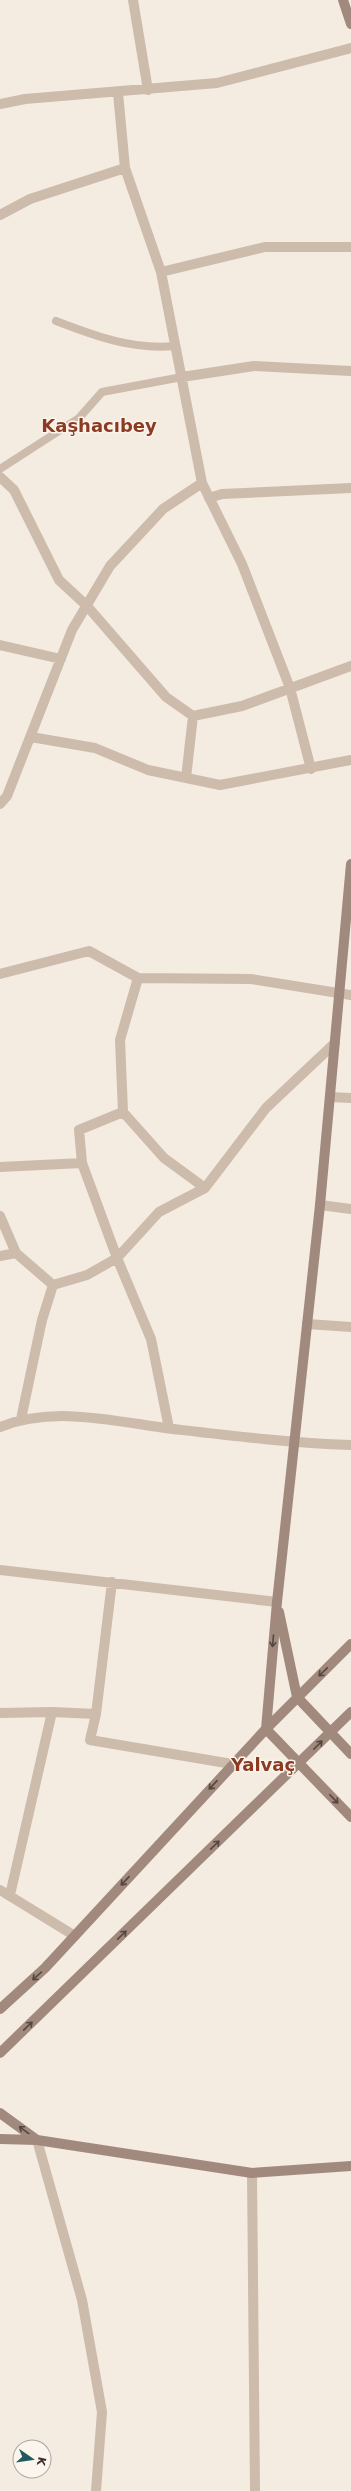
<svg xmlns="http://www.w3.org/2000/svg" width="351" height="2491" font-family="'DejaVu Sans',sans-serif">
<rect width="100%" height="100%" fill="#f4ebe1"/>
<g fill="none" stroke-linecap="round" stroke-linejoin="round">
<path stroke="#cdbbac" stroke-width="8" d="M56,321C95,336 132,350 175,346
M0,469L79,418L102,392L182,377"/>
<path stroke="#cdbbac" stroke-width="10" d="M133,0L148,90
M118,93L125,168L161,272L202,483L242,564L290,688L311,769
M0,104L25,99L217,83L351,48
M0,215L30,199L125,168
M161,272L265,247H351
M182,377L254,366L351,371
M0,477L14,490L59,580L87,606L166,697L193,716L242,706L351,666
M209,498L222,494L351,488
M0,645L61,659
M31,737L95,748L148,770L220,785L351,760
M186,778L193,716
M0,804L7,796L72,630L110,566L163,509L202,483
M0,974L89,951L138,978L251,979L351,995
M138,978L120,1040L123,1112L164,1158L205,1188
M330,1097L351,1098
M123,1112L79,1130L82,1163L117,1258L151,1339L169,1428
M0,1167L82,1163
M320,1205L351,1209
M0,1216L16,1253L53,1285
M0,1256L16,1253
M307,1324L351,1327
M21,1419L42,1320L53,1285L87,1275L117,1258L159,1212L205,1188L266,1108L335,1043
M0,1427C55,1405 116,1422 173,1429C233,1436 291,1443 351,1445
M0,1570L277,1602
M0,1713L52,1712L96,1714L112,1582
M96,1714L90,1740L232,1764
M0,1890L75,1936
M10,1895L52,1712
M37,2140L82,2300L102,2412L96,2491
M252,2173L255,2491"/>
<path stroke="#a18a7d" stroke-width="10" d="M343,0L351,24
M351,864L320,1205L277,1602L266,1729L351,1817
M279,1612L297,1697L351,1754
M0,2009L45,1968L266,1729L351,1644
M0,2053L351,1712
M0,2113L37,2140L0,2139
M37,2140L252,2173L351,2166"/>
</g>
<defs><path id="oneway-shaft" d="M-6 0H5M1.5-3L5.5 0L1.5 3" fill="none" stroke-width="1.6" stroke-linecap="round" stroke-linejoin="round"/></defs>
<g stroke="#544640">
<use href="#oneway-shaft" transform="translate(273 1641) rotate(95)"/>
<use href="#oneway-shaft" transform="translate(323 1672) rotate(136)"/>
<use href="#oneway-shaft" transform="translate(318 1745) rotate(-45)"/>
<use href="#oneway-shaft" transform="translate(213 1785) rotate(133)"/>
<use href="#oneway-shaft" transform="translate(334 1799) rotate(46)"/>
<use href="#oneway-shaft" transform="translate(215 1845) rotate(-44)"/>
<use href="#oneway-shaft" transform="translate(125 1881) rotate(133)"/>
<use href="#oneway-shaft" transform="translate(122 1935) rotate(-44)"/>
<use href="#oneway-shaft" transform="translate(37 1976) rotate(138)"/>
<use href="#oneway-shaft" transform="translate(28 2026) rotate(-44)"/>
<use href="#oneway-shaft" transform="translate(24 2130) rotate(-144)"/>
</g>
<g text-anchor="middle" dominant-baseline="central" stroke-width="3" stroke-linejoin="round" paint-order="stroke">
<g font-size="18" font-weight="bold" fill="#8c3b22" stroke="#fbf5ee">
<text x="99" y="425">Kaşhacıbey</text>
<text x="263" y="1764">Yalvaç</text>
</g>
</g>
<g transform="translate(32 2459) rotate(103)"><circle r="19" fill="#fbf5ee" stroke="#aea6a0"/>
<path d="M0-3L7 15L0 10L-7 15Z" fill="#1f5a5e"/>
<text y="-6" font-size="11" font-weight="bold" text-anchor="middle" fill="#3b302b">K</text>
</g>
</svg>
